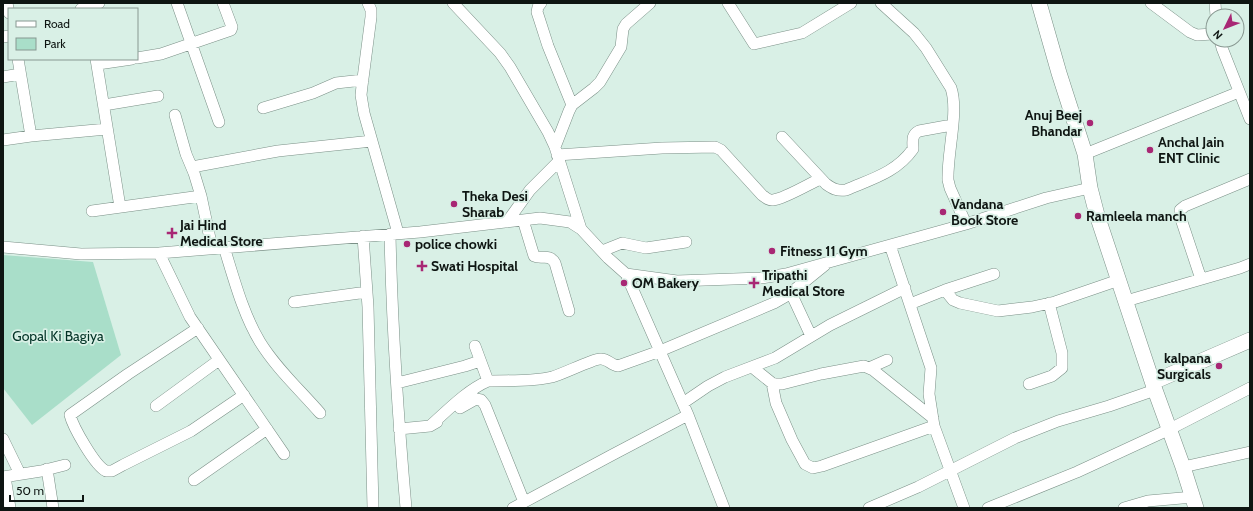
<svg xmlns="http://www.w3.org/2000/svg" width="1253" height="511" font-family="Cabin,sans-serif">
<rect width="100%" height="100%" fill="#d9f0e6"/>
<path fill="#a9dec9" d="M3,255L93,262L121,355L32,425L3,388Z"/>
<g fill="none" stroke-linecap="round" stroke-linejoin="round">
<g stroke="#7b9087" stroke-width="12">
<path id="street" d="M7,3L9,13
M177,3L219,122
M368,3L371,10V17L362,86L361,95L364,113L398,233
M453,3L500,53L510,67L548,132L555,147L581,229
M541,3L538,7L537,12L539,18L548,46L572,105
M728,3L754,44L802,33L851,3
M881,3L914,33L926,48L951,88C959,112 947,153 948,180L950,188L966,224
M1151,3L1190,32L1197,35L1213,34
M1215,3L1216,16
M81,9L99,3
M3,37L9,36
M1220,40L1222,48L1250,119
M137,58L161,54L231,30L232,27L223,3
M18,59L31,136
M96,59L120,207
M98,64L132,59
M3,77L20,74
M104,105L158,96
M263,108L313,93L336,83L363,80
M175,115L186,154L194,173L201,196L212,248
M782,137L826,184C833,189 837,191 846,190C871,179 896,173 913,149C913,141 911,135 919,131L952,125
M3,140L31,136L107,129
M555,147L569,111L572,105L594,88L600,82L621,47L623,29L626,24L650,3
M1085,154L1239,92
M557,155L662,148L715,147L721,150L762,195C765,197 769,201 773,200C784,199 809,184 820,179
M192,167L278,151L372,141
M92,211L201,196
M523,220L534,256C541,260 549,253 555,263L569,311
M507,222L530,190L559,161
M390,234C392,326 398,417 406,508
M363,236L368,307L373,508
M890,245L931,368L929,394L934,426L964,508
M3,247L81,254L159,253L420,232L540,218L570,222L581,229L608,258L626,274L677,281L761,278L786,274L966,224L1046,198L1090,188
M224,247C234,279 243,314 260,342C276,368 300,390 320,413
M602,251L622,243L646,248L686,242
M159,253L190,317L284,454
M626,274L688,415L724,508
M1201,279L1180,216V210L1185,206L1250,179
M945,290L953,300L960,303L998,311L1032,307L1055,302L1119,280
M791,293L811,336
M1126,301L1240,268L1250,264
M294,302L367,292
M910,304L945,290L994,274
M198,328L128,374L70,415C73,427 95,466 106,471H112L123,465L191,431L244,395
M475,346L488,381
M752,367L772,383L776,384H782L821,374L864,366L873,370L933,418
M869,368L887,360
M397,383L465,366L480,361
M772,383L776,403L792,440L805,464L813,468L822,466L934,426
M1029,384L1052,376L1062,368V353L1049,303
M683,403L708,386L725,377L775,358L830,325L905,288
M156,406L219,360
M460,408L476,399L481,400L485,405L524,502
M430,426C447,411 467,390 488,381C510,380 531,382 552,377C563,374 595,358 601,359C608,359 611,365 618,366L660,351L774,303L788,295L825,265
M399,429L430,426L437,422
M3,439L20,474
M1183,467L1250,452
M47,469L53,508
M3,477L41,471L65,465
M5,477L10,508
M194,480L267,429
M513,508L612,455L688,415
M869,508L918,487L1015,438L1058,421L1109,406L1155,390
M988,508L1077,472L1170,429L1250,388
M1124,508L1148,501L1193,497"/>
</g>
<g stroke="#7b9087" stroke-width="16">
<path id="secondary" d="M1039,3L1059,73L1085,154L1090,188L1097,215L1155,390L1183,467L1196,508
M1153,382L1250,340"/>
</g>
<use href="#street" stroke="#fff" stroke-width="11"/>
<use href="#secondary" stroke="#fff" stroke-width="15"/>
</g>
<g fill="#a82774" stroke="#d9f0e6" stroke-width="1.5">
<circle cx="1090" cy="123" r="4"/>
<circle cx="1150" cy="150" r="4"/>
<circle cx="454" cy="204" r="4"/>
<circle cx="943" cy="212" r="4"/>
<circle cx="1078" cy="216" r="4"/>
<path d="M170 227h4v4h4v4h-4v4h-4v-4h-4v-4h4z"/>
<circle cx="407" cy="244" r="4"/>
<circle cx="772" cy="251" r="4"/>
<path d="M420 260h4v4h4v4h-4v4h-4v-4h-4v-4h4z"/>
<circle cx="624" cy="283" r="4"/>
<path d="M752 277h4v4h4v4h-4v4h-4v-4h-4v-4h4z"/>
<circle cx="1219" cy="366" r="4"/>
</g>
<g text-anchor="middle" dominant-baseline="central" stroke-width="3.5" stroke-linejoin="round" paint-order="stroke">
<g font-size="14" font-weight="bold" fill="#0e1512" stroke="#d9f0e6" text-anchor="start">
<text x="1082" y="115" text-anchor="end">Anuj Beej<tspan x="1082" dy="16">Bhandar</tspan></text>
<text x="1158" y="142">Anchal Jain<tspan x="1158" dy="16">ENT Clinic</tspan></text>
<text x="462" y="196">Theka Desi<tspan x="462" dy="16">Sharab</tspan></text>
<text x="951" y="204">Vandana<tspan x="951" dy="16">Book Store</tspan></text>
<text x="1086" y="216">Ramleela manch</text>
<text x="180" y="225">Jai Hind<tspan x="180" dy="16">Medical Store</tspan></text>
<text x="415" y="244">police chowki</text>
<text x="780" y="251">Fitness 11 Gym</text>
<text x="431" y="266">Swati Hospital</text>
<text x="762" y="275">Tripathi<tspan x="762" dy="16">Medical Store</tspan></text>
<text x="632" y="283">OM Bakery</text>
<text x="1211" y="358" text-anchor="end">kalpana<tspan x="1211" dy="16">Surgicals</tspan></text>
</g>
<g font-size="14" fill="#013225" stroke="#d9f0e6">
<text x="58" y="336">Gopal Ki Bagiya</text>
</g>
</g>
<rect width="1253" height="511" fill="none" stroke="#0e1512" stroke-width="8"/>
<rect x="8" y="8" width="130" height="52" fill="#d9f0e6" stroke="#889891"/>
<rect x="16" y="21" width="20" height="6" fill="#ffffff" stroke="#889891"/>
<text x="44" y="28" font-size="12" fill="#0e1512">Road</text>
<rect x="16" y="38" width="20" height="12" fill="#a9dec9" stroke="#889891"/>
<text x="44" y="48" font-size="12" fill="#0e1512">Park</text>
<g transform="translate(1225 28) rotate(227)"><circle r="19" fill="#d9f0e6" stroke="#889891"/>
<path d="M0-3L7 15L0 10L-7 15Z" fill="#a82774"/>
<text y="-6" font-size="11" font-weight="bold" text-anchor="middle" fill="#0e1512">N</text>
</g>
<path d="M10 495v6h73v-6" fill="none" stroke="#0e1512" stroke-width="2"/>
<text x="16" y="495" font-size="12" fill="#0e1512" stroke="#d9f0e6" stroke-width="3" paint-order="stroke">50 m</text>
</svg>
